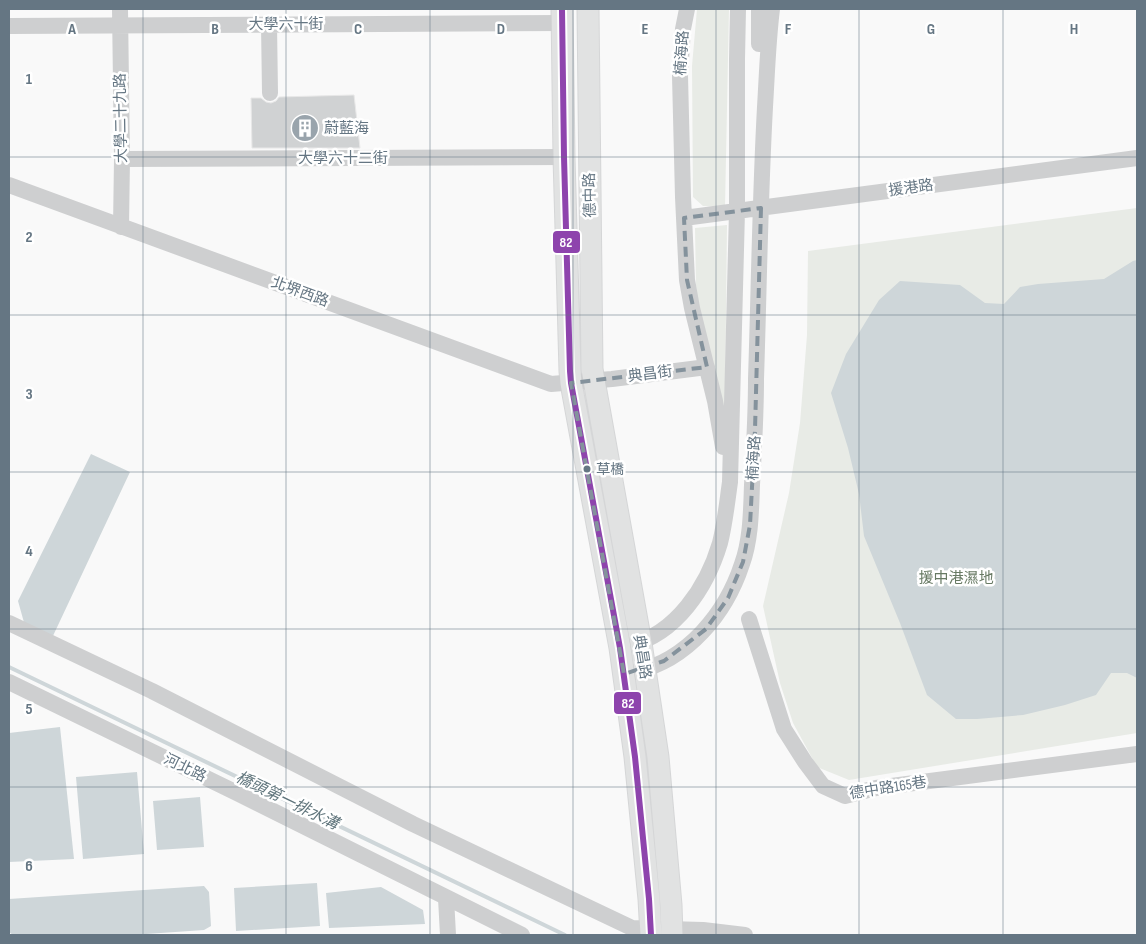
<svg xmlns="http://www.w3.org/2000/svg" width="1146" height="944" font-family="'Sofia Sans Condensed','Noto Sans TC',sans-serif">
<rect width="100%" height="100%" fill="#f9f9f9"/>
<path fill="#e8ebe6" d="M697,9H729L725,207L703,206L693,197L692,66Z
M1137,208V733L849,780L817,767L793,723L780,683L763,606L789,493L800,423L807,335L808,251Z
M727,225L725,408L723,410L698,307L696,285L695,228Z"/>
<path fill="#ced6d9" d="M1137,260V678L1127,673H1111L1096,695L1065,705L1023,715L977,719H956L927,695L900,623L864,536L859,494L848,448L831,393L846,354L879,300L900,281L960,285L985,303L1004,304L1020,287L1038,284L1104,279L1133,261Z
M91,454L130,472L52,638L25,626L18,601Z
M60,727L74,859L9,862V733Z
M137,772L144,854L83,859L76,777Z
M200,797L204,847L157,850L153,801Z
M317,883L320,926L236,931L234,888Z
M204,886L209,892L211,926L204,930L132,935H13L9,932V899Z
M381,887L423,910L425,924L329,928L326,893Z"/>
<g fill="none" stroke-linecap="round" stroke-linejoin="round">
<path stroke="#ced6d9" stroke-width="4" d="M9,667L565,935"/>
</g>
<path fill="#d0d2d3" stroke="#e8e8e8" d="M354,95L360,148H252L251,98H261L266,102L271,103L276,101L279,97Z"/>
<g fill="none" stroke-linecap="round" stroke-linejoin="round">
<g stroke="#d5d6d7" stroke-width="23">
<path id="major" d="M562,9L564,157L570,371L571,383L620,648L635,757L649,899L651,935
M588,9L592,369L641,643L658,757L671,905L672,935"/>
</g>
<path stroke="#cecfd0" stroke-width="16" d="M120,9L122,159L121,227
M687,9L683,29L680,76L683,197L687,280L692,308L715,401L723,447
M269,24L270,93
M9,26L562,23
M759,44V9
M122,159L564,157
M9,185L551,384L612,379L707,367
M684,218L1137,158
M749,619L784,729L805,762L823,786L845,796L876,788L1137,754
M9,623L152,691L413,824L632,928L703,930L745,935
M630,645C676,634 707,587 720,543C725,523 727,503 730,482L737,211V59L738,9
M635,672C688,660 726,613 742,564C751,539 751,511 752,485C754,450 756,415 756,379C759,288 760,198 765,107C767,74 768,41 772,9
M9,682L237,793L522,935
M446,898L448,935"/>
<use href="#major" stroke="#e1e2e2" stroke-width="21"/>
<g stroke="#fff" stroke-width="10">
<path id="bus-1" d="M562,9L564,157L570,371L571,383L620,648L635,757L649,899L651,935"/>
</g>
<use href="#bus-1" stroke="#8e44ad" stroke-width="6"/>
</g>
<path fill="none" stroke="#84929c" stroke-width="4" stroke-dasharray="10 6" stroke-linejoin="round" d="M761,208L755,430L750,525L743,562L728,598L706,629L664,661L624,674L571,383L707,367L687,280L684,218Z"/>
<path fill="none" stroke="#657683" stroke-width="1" stroke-opacity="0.55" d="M143,9V935M286,9V935M430,9V935M573,9V935M716,9V935M859,9V935M1003,9V935M9,157H1137M9,315H1137M9,472H1137M9,629H1137M9,787H1137"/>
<defs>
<g id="building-disc" transform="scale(1.4375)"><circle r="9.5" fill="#99a4ac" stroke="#fff"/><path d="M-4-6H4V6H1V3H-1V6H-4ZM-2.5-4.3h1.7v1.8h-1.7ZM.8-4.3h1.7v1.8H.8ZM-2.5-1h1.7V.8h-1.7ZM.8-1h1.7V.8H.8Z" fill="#fff"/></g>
</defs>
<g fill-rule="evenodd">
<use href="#building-disc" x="305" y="128"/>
</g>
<circle fill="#657683" stroke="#fff" stroke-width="2" cx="587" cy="469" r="4.5"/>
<g text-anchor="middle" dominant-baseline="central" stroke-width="5" stroke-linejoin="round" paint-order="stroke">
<g font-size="14" fill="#657683" stroke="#fff" text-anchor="start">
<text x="596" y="469">草橋</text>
</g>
<g font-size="15" fill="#657683" stroke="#fff">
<text x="286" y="24">大學六十街</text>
<text transform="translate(682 53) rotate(-86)">楠海路</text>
<text transform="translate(121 118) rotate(-91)">大學二十九路</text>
<text x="343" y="158">大學六十二街</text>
<text transform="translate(911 188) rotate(-8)">援港路</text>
<text transform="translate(590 195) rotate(-91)">德中路</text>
<text transform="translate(300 292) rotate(20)">北堺西路</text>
<text transform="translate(650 374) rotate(-7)">典昌街</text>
<text transform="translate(754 458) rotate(-87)">楠海路</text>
<text transform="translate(642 657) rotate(81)">典昌路</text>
<text transform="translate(185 768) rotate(26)">河北路</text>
<text transform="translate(888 788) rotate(-9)">德中路165巷</text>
</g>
<g font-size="15" fill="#657683" stroke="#fff" text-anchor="start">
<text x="324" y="128">蔚藍海</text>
</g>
<g font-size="15" fill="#687a64" stroke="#fff">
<text x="956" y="578">援中港濕地</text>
</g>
<g font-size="16" font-style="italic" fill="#60757c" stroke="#fff">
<text transform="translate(287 801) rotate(26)">橋頭第一排水溝</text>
</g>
</g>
<g font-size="16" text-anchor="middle" font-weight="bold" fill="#657683" stroke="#fff" stroke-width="5" stroke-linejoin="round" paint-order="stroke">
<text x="72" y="34">A</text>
<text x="215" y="34">B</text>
<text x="358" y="34">C</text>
<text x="501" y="34">D</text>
<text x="645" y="34">E</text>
<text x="788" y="34">F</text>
<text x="931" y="34">G</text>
<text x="1074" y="34">H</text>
<text x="29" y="84">1</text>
<text x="29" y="242">2</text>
<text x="29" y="399">3</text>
<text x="29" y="556">4</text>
<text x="29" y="714">5</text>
<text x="29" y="871">6</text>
</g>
<g stroke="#fff" stroke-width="2">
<rect x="552" y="230" width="29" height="24" rx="5" fill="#8e44ad"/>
<rect x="613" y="691" width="29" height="24" rx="5" fill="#8e44ad"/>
</g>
<g font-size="14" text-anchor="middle" font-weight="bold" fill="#fff">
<text x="566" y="247">82</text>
<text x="628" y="708">82</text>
</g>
<rect width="1146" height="944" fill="none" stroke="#657683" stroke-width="20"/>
</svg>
